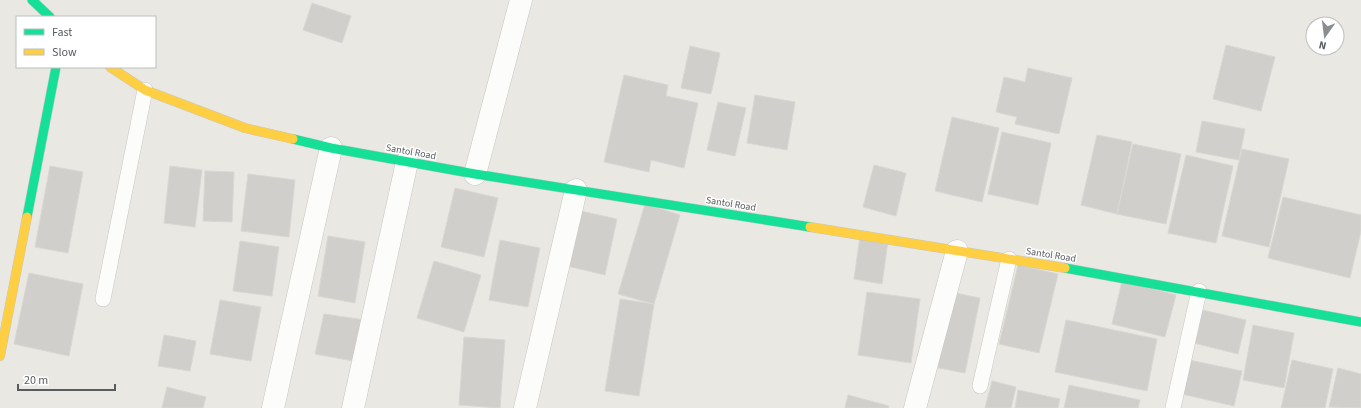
<svg xmlns="http://www.w3.org/2000/svg" width="1361" height="408" font-family="'Source Sans 3',sans-serif">
<rect width="100%" height="100%" fill="#eae8e2"/>
<path fill="#d1cfcc" stroke="#d9d7d1" d="M312,3L351,16L342,43L303,30Z
M1226,45L1275,57L1261,111L1213,99Z
M690,46L720,53L711,94L681,88Z
M1028,68L1072,78L1059,134L1015,124L1017,117L996,112L1004,77L1025,82Z
M624,75L668,85L666,96L698,103L684,168L651,160L649,172L604,162Z
M755,95L795,102L787,150L747,143Z
M718,102L746,108L735,156L707,150Z
M952,117L999,128L982,202L935,191Z
M1202,121L1245,129L1239,160L1196,152Z
M1002,132L1051,143L1038,205L988,194Z
M1097,135L1132,142L1117,214L1081,205Z
M1133,144L1181,154L1166,224L1117,214Z
M1242,149L1289,159L1269,247L1222,236Z
M1186,155L1233,166L1216,243L1168,233Z
M874,165L906,173L896,216L863,207Z
M50,166L83,172L68,253L35,247Z
M170,166L202,170L195,227L164,223Z
M205,171L234,172L232,222L203,221Z
M248,174L295,180L289,237L241,231Z
M455,188L498,198L484,257L441,247Z
M1283,197L1361,215V231L1350,278L1268,258Z
M645,204L680,215L654,304L618,294Z
M576,210L617,219L605,275L563,265Z
M328,236L365,242L355,303L318,296Z
M860,236L888,241L882,284L854,279Z
M500,240L540,248L528,307L489,300Z
M240,241L279,247L272,296L233,291Z
M434,261L481,275L464,332L417,318Z
M1018,265L1058,274L1039,353L999,344Z
M29,273L83,284L69,356L14,344Z
M1122,281L1176,295L1165,337L1112,324Z
M867,292L920,299L911,363L858,355Z
M950,292L980,298L965,373L934,367Z
M620,299L654,304L639,396L605,391Z
M220,300L261,307L251,361L210,354Z
M1198,309L1246,320L1238,354L1190,342Z
M324,314L365,320L353,361L315,354Z
M1066,320L1157,339L1147,391L1055,372Z
M1253,325L1294,333L1284,388L1243,380Z
M164,335L196,341L190,371L158,366Z
M464,337L505,340L500,408L459,405Z
M1189,360L1242,371L1234,406L1182,394Z
M1292,360L1333,369L1325,408H1281Z
M1338,368L1361,374V408L1329,407Z
M992,381L1016,387L1011,408H985Z
M1069,385L1140,400L1138,408H1064Z
M167,387L206,397L203,408H162Z
M1018,390L1060,399L1058,408H1015Z
M848,395L889,406L888,408H845Z"/>
<g fill="none" stroke-linecap="round" stroke-linejoin="round">
<g stroke="#c6c6c4" stroke-width="16">
<path id="lane" d="M103,299L145,90
M980,386L1009,259
M1173,408L1199,291"/>
</g>
<g stroke="#c6c6c4" stroke-width="23">
<path id="street" d="M475,174L521,0
M273,408L331,148
M353,408L407,162
M525,408L576,190
M915,408L957,251"/>
</g>
<g stroke="#c6c7c6" stroke-width="10">
<path id="fast" d="M32,0L50,17
M293,139L331,148L475,174L810,227
M27,217L56,67
M1065,268L1361,322"/>
</g>
<g stroke="#c6c7c6" stroke-width="10">
<path id="slow" d="M110,67L145,90L245,128L293,139
M810,227L1065,268
M0,356L27,217"/>
</g>
<use href="#lane" stroke="#fcfcfb" stroke-width="15"/>
<use href="#street" stroke="#fcfcfb" stroke-width="22"/>
<use href="#fast" stroke="#16e098" stroke-width="9"/>
<use href="#slow" stroke="#ffcf43" stroke-width="9"/>
</g>
<g text-anchor="middle" dominant-baseline="central" stroke-width="3" stroke-linejoin="round" paint-order="stroke">
<g font-size="10" fill="#585c61" stroke="#fff">
<text transform="translate(411 152) rotate(10)">Santol Road</text>
<text transform="translate(731 204) rotate(9)">Santol Road</text>
<text transform="translate(1051 255) rotate(9)">Santol Road</text>
</g>
</g>
<rect x="16" y="16" width="140" height="52" fill="#ffffff" stroke="#bcbec0"/>
<rect x="24" y="29" width="20" height="6" fill="#16e098" stroke="#bcbec0"/>
<text x="52" y="36" font-size="12" fill="#585c61">Fast</text>
<rect x="24" y="49" width="20" height="6" fill="#ffcf43" stroke="#bcbec0"/>
<text x="52" y="56" font-size="12" fill="#585c61">Slow</text>
<g transform="translate(1325 36) rotate(194)"><circle r="19" fill="#ffffff" stroke="#bcbec0"/>
<path d="M0-3L7 15L0 10L-7 15Z" fill="#8b8d8e"/>
<text y="-6" font-size="11" font-weight="bold" text-anchor="middle" fill="#585c61">N</text>
</g>
<path d="M18 384v6h97v-6" fill="none" stroke="#585c61" stroke-width="2"/>
<text x="24" y="384" font-size="12" fill="#585c61" stroke="#ffffff" stroke-width="3" paint-order="stroke">20 m</text>
</svg>
